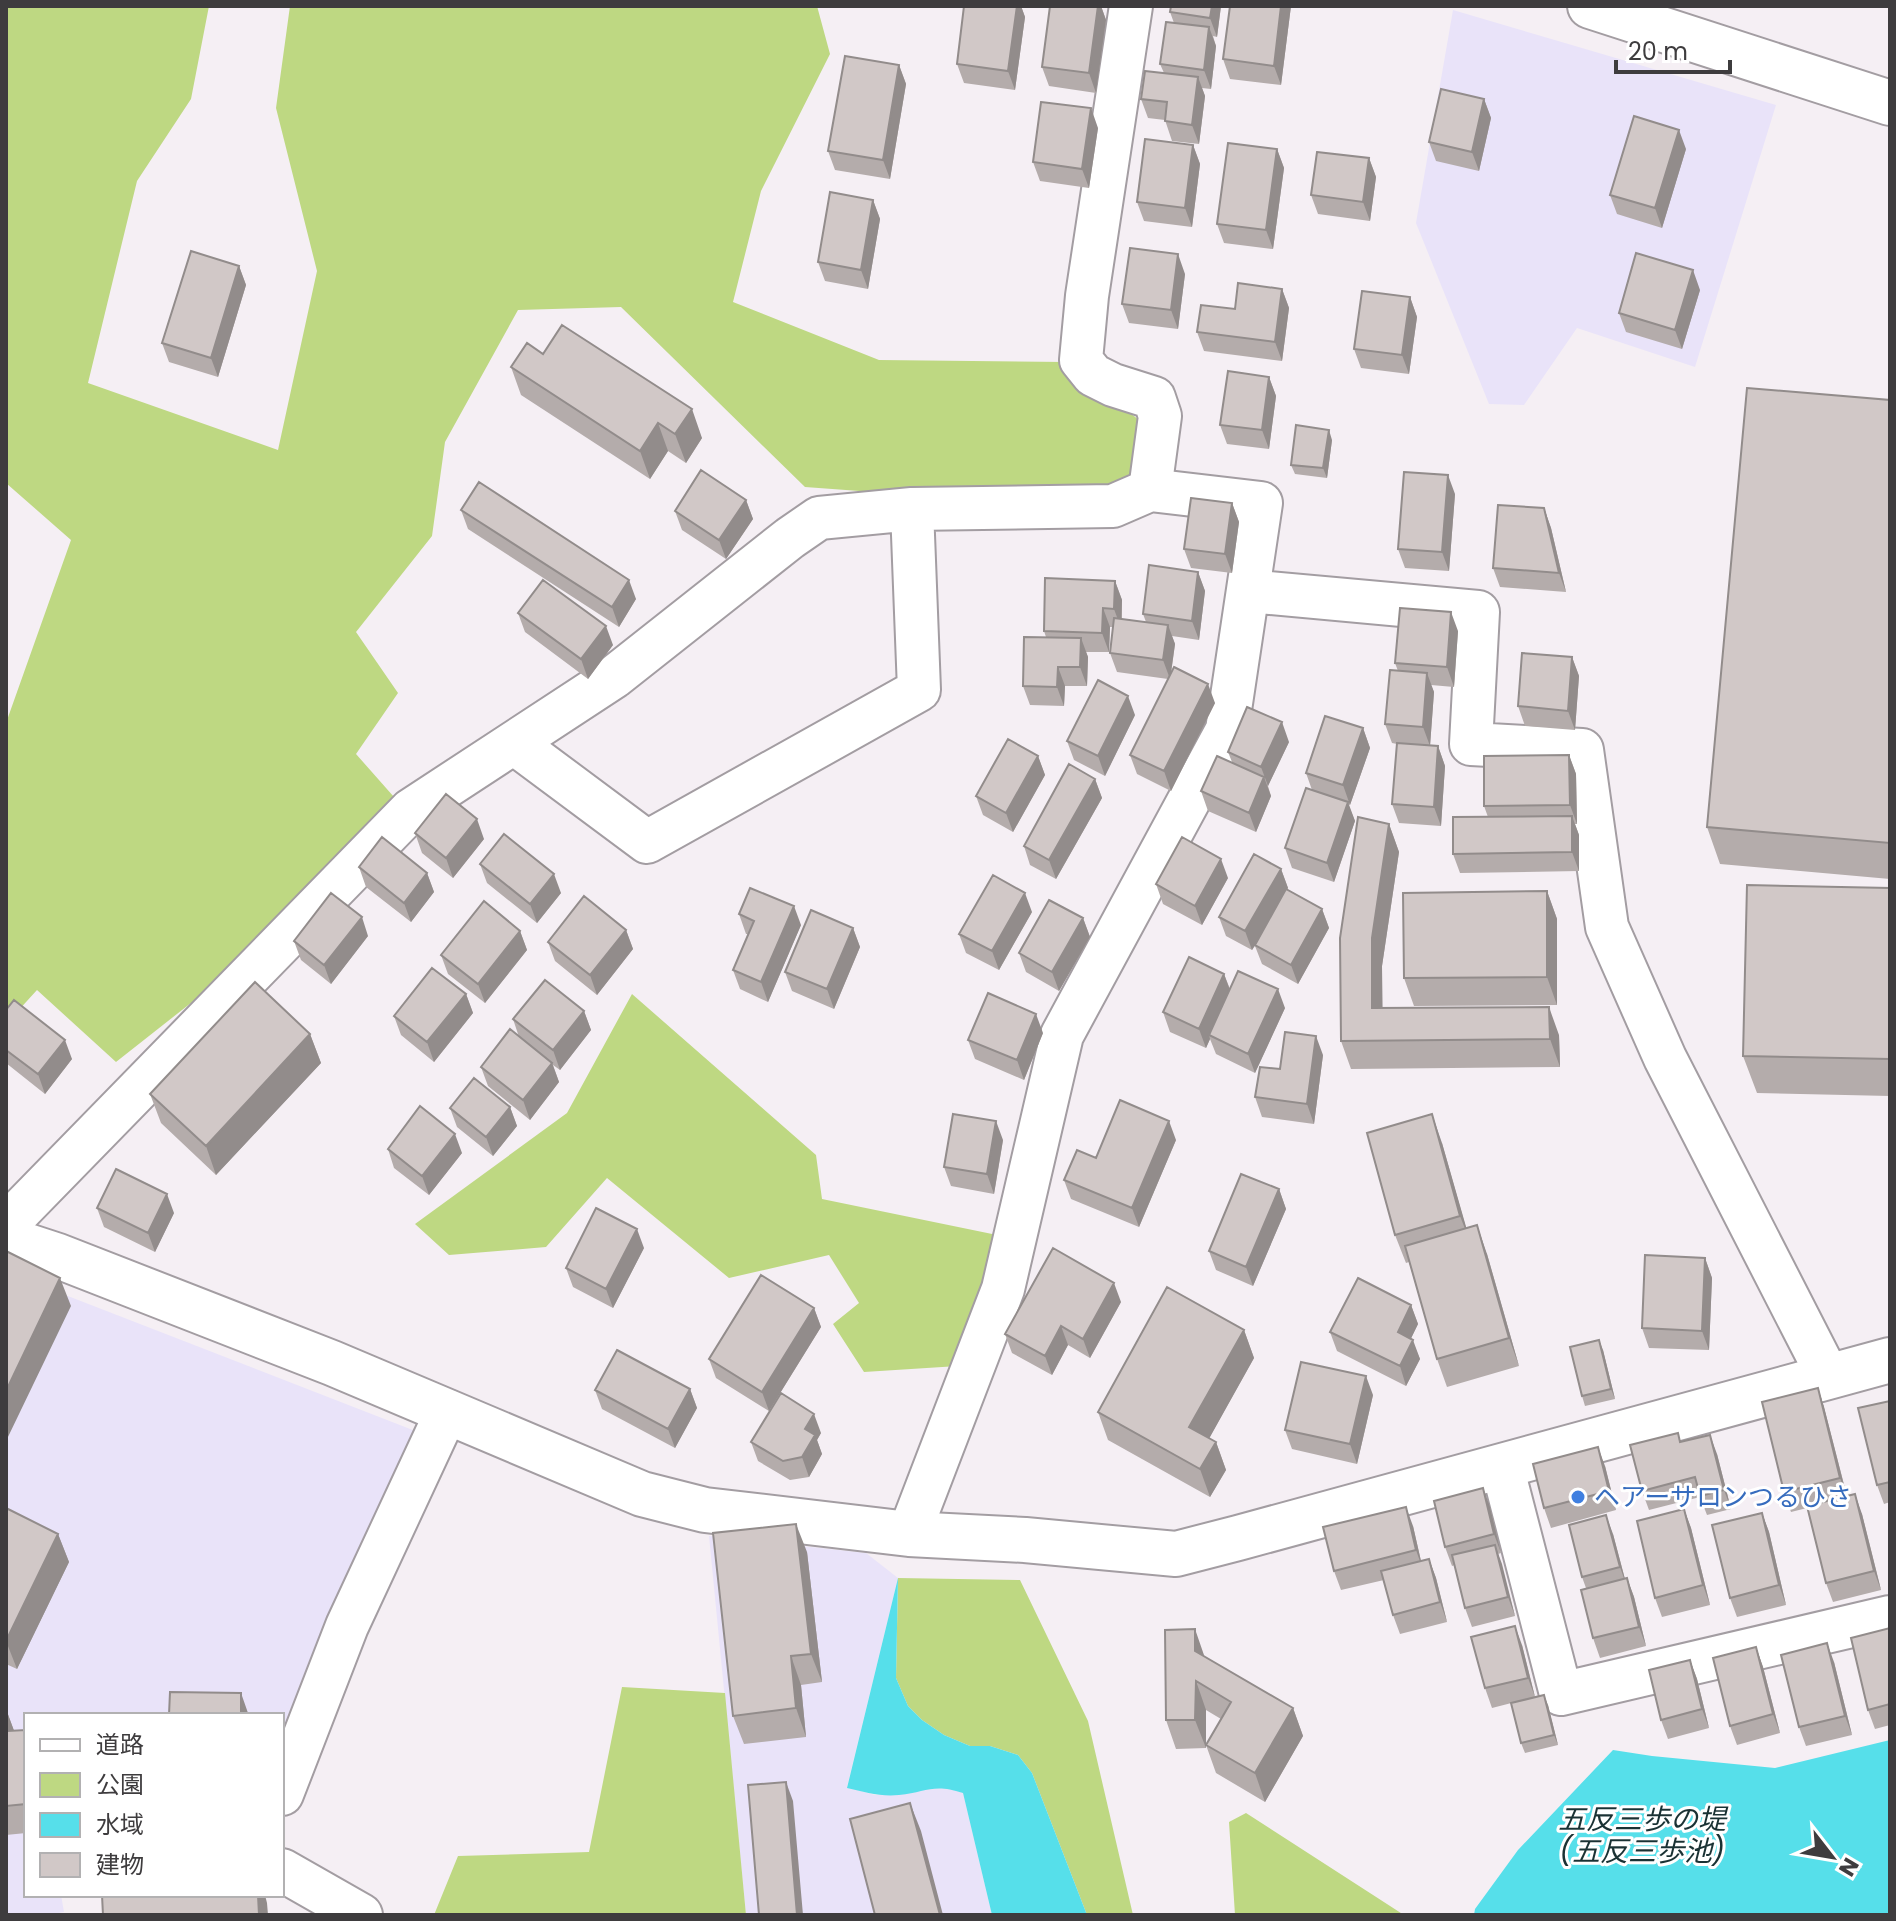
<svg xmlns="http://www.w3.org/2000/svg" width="1896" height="1921" font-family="Poppins,'Noto Sans JP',sans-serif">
<rect width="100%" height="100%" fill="#f5eff4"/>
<path fill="#e9e3f9" d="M1453,10L1776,105L1695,367L1577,328L1524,405L1489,404L1416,223Z
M6,1272L423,1434L282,1742V1715H26V1895H61L64,1912L48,1915H6Z
M709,1536L866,1553L898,1578L847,1787L875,1795H898L919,1790L946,1787L963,1793L992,1915H746Z"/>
<path fill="#bed882" d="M6,6H209L191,99L137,181L88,383L278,450L317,271L276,108L290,6H817L830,54L761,191L733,302L879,360L1065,362L1139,420L1135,485L914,495L805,487L621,307L518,310L445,442L432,536L356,632L398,693L356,754L394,797L215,984L116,1062L37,990L6,1024V723L71,540L6,483Z
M632,994L816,1155L822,1199L997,1235L958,1366L864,1372L833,1324L859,1303L829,1255L729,1278L607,1178L546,1247L449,1255L415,1224L567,1113Z
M898,1578L1020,1580L1088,1721L1133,1915H1087L1032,1773L1018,1755L990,1746H970L944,1735L922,1720L908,1706L896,1678Z
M622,1687L725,1693L746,1915H434L458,1856L589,1852Z
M1246,1813L1404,1915H1235L1229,1822Z"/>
<path fill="#56dfea" d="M898,1578L896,1678L908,1706L922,1720L944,1735L970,1746H990L1018,1755L1032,1773L1087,1915H992L963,1793C934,1783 926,1792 899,1795C881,1797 864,1792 847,1788Z
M1890,1740V1915H1474L1475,1909L1518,1850L1613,1750L1652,1756L1775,1768Z"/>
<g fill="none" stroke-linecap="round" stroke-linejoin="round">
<g stroke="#a39da2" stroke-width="46">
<path id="street" d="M1131,6L1087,296L1081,360L1093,375L1113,385L1154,398L1160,416L1150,490
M1248,591L1478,612L1471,744L1582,750L1607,927L1665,1058L1828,1376
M514,743L647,842L919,690L912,509
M6,1225L411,810L614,677L790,538L819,518L912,509L1113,506L1150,490L1261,503L1227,730L1062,1035L1003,1289L909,1534
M1502,1466L1561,1694L1890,1617
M282,1794L347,1626L447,1411
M282,1870L361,1915"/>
</g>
<g stroke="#a39da2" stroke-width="48">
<path id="secondary" d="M1590,6L1890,103
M6,1239L58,1256L332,1363L642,1494L705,1510L909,1534L1025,1540L1176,1554L1238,1538L1890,1360"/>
</g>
<use href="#street" stroke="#fff" stroke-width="42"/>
<use href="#secondary" stroke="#fff" stroke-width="44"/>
</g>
<path fill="#b4acab" d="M964,6H1021L1025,17L1015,90L964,83L957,64Z
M1050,6H1101L1106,20L1096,93L1049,86L1042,67Z
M1171,6H1221L1217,37L1213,36L1216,46L1211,89L1202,88L1205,96L1199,144L1172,141L1165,120L1148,118L1141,99L1164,73L1160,64L1174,23L1170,12Z
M1291,6L1281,85L1230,79L1223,59Z
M899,65L906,84L890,179L835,170L828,151Z
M1484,99L1491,118L1479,171L1436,161L1429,142Z
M1098,128L1089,188L1040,181L1033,162Z
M1193,145L1200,164L1192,227L1144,221L1137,202Z
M1277,149L1284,168L1273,249L1224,243L1217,224Z
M1686,149L1662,228L1617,214L1610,195Z
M1369,158L1376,177L1370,221L1318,214L1311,195Z
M873,200L880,219L868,289L825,281L818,262Z
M239,266L246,285L218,377L169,362L162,343Z
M1185,274L1178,329L1129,323L1122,304Z
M1282,289L1289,308L1282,361L1204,351L1197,332L1235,309Z
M1700,290L1682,349L1626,332L1619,313Z
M1410,297L1417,317L1409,374L1361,368L1354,349Z
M543,354L702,438L686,463L668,451L650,479L521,395L511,367Z
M1269,377L1276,396L1269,449L1227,444L1220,425Z
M1890,400V879L1720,864L1707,827Z
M1332,440L1327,478L1295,474L1291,465Z
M1455,494L1449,571L1405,568L1398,549Z
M746,500L753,519L726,559L682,530L675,511Z
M1232,503L1239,522L1232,573L1191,568L1184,549Z
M1544,508L1551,528L1566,592L1500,587L1493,568Z
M461,510L636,599L619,627L468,529Z
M1198,572L1205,591L1199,640L1172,636L1175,644L1171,674L1215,703L1171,791L1137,774L1130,755L1168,679L1117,672L1110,653L1113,627H1110L1109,652H1086L1088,657L1087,686H1065L1064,706L1030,705L1023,686L1046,637L1044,631L1115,581L1122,600V619L1146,622L1143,614Z
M518,613L613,645L588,679L525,632Z
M1458,631L1454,687L1431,685L1434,692L1430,746H1438L1445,766L1441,826L1399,823L1392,804L1397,744L1392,743L1385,724L1398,671L1395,663Z
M1572,657L1579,676L1575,730L1525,726L1518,706Z
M1135,715L1105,776L1074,760L1067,741Z
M1363,728L1370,748L1350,805L1348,804L1355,821L1334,882L1292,868L1285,848L1312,790L1306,773Z
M1289,742L1268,786L1271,796L1256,832L1208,811L1201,791L1232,762L1228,752Z
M1569,755L1576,774L1577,824H1575L1579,835V871L1460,873L1453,854L1488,817L1484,806Z
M1038,756L1045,775L1013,832L983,815L976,796Z
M1095,779L1102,798L1056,879L1030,865L1024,846Z
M1389,824L1399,852L1382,966V1008L1559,1035L1560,1067L1351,1069L1341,1041Z
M415,833L484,839L453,878L422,853Z
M480,864L561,893L537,923L487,883Z
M359,867L427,873L434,892L411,922L366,887Z
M1281,869L1288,888L1287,889L1322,909L1329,928L1298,984L1262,964L1255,946L1252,950L1226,936L1219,917Z
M1228,878L1202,925L1163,904L1156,884Z
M1890,888V1096L1757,1093L1743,1056Z
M1547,891L1557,919V1005L1414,1006L1404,978Z
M1032,912L999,970L966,953L959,934Z
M739,914L801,925L768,1002L740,989L733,970L748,934H746Z
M1083,918L1090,937L1059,991L1026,972L1019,953Z
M853,928L860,947L834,1009L792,991L785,972Z
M626,930L633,949L597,995L555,961L548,942Z
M520,931L527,950L485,1003L448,974L441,955Z
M368,936L331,984L301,960L294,941Z
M1224,974L1230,989L1285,1008L1255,1073L1216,1054L1210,1039L1206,1048L1170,1032L1163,1012Z
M466,994L473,1013L434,1062L401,1035L394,1016Z
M6,1010L72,1059L45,1094L6,1063Z
M584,1011L591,1030L560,1070L553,1065L559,1082L530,1120L488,1086L481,1067L519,1037L513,1019Z
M1043,1033L1024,1080L975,1059L968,1040Z
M310,1034L321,1063L216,1175L161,1123L150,1094Z
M1323,1055L1314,1124L1262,1117L1255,1097L1280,1069Z
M510,1107L517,1126L493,1156L457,1127L450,1108Z
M1003,1140L994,1194L951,1186L944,1167Z
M1176,1140L1139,1227L1071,1199L1064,1180L1096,1158Z
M1442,1143L1466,1228L1487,1254L1519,1366L1447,1387L1437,1359L1409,1262L1406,1263L1395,1235Z
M388,1149L462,1153L429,1195L394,1168Z
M1279,1189L1286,1209L1253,1286L1216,1270L1209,1251Z
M97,1208L174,1213L155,1252L104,1227Z
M644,1248L613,1308L573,1287L566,1268Z
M1705,1258L1712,1278L1709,1350L1649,1348L1642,1328Z
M1121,1302L1090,1358L1068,1345L1052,1375L1012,1353L1005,1334Z
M1411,1305L1418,1324L1411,1338L1420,1359L1406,1386L1337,1351L1330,1332Z
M814,1308L821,1327L769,1411L716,1378L709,1359Z
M1244,1330L1254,1358L1209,1438L1216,1442L1226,1470L1210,1497L1108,1440L1098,1412Z
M1603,1350L1615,1399L1585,1406L1582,1396Z
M1818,1388L1824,1407L1847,1496L1862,1514L1881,1590L1833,1602L1826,1583L1807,1508L1791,1512L1784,1492Z
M690,1389L697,1408L675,1448L602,1409L595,1390Z
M1373,1395L1357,1464L1292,1449L1285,1430Z
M1890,1401V1502L1884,1504L1877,1485Z
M821,1433L817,1440L822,1454L809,1477L790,1480L758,1461L751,1442Z
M1681,1442L1717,1454L1731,1509L1707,1515L1700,1497L1649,1510L1642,1491Z
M1605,1466L1616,1510L1551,1528L1544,1508Z
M1490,1507L1501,1553L1498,1554L1515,1616L1472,1627L1465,1608L1455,1565L1452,1566L1445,1547Z
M6,1508L58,1534L69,1562L17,1669L6,1664Z
M1684,1509L1691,1528L1710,1605L1662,1617L1655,1598Z
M1762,1513L1769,1532L1786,1605L1737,1617L1730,1598Z
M1413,1526L1421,1561L1429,1559L1436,1578L1447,1622L1400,1634L1393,1615L1384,1580L1341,1590L1334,1571Z
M1613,1534L1625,1579L1627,1578L1634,1597L1646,1646L1600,1658L1593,1638L1586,1588L1582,1577Z
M807,1552L822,1682L801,1685L806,1737L744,1744L733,1716Z
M1890,1628V1725L1875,1729L1868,1710Z
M1522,1645L1535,1697L1492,1708L1485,1688Z
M1756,1647L1763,1667L1780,1733L1737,1745L1730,1726Z
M1205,1657L1293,1708L1303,1736L1265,1802L1216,1773L1206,1745L1221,1719L1206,1710V1748L1176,1749L1166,1720Z
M1690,1660L1697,1679L1709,1728L1668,1739L1661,1720Z
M1834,1662L1852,1735L1806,1746L1799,1727Z
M1548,1705L1558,1745L1525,1753L1521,1743Z
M6,1709L14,1731L26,1730V1833L6,1835Z"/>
<path fill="#928c8b" d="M1017,6H1021L1025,17L1015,90L1008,71Z
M1098,6H1101L1106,20L1096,93L1089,73Z
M1212,6H1221L1217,37L1210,18Z
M1281,6H1291L1281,85L1274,66Z
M1209,27L1216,46L1211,89L1204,70Z
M899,65L906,84L890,179L883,160Z
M1198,77L1205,96L1199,144L1192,125Z
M1484,99L1491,118L1479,171L1472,152Z
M1091,108L1098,128L1089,188L1082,169Z
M1679,130L1686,149L1662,228L1655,208Z
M1193,145L1200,164L1192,227L1185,208Z
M1277,149L1284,168L1273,249L1266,230Z
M1369,158L1376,177L1370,221L1363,202Z
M873,200L880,219L868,289L861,270Z
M1178,254L1185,274L1178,329L1171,310Z
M239,266L246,285L218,377L211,358Z
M1693,270L1700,290L1682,349L1675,330Z
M1282,289L1289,308L1282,361L1275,342Z
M1410,297L1417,317L1409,374L1402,355Z
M1269,377L1276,396L1269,449L1262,430Z
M692,409L702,438L686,463L675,434Z
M658,423L668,451L650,479L640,451Z
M1329,430L1332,440L1327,478L1323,468Z
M1448,475L1455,494L1449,571L1442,552Z
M746,500L753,519L726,559L719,540Z
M1232,503L1239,522L1232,573L1225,554Z
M1544,508L1551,528L1566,592L1559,573Z
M1198,572L1205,591L1199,640L1192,621Z
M629,580L636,599L619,627L612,607Z
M1115,581L1122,600L1121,628L1114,609Z
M1103,608L1110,627L1109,652L1102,633Z
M1451,612L1458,631L1454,687L1447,667Z
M1168,625L1175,644L1170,679L1163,660Z
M606,626L613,645L588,679L581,659Z
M1081,638L1088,657L1087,686L1080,667Z
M1572,657L1579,676L1575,730L1568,711Z
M1058,667L1065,686L1064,706L1057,687Z
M1427,673L1434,692L1430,746L1423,727Z
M1208,684L1215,703L1171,791L1164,771Z
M1128,696L1135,715L1105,776L1098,756Z
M1282,722L1289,742L1268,786L1261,767Z
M1363,728L1370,748L1350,805L1343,785Z
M1438,746L1445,766L1441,826L1434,807Z
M1569,755L1576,774L1577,824L1570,805Z
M1038,756L1045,775L1013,832L1006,813Z
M1264,777L1271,796L1256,832L1249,813Z
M1095,779L1102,798L1056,879L1049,860Z
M1348,802L1355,821L1334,882L1327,863Z
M1572,816L1579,835V871L1572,852Z
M477,819L484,839L453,878L446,858Z
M1389,824L1399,852L1382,966L1383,1037L1372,1008V938Z
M1221,859L1228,878L1202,925L1195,906Z
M1281,869L1288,888L1252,950L1245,931Z
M427,873L434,892L411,922L404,903Z
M554,874L561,893L537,923L530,904Z
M1547,891L1557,919V1005L1547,977Z
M1025,893L1032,912L999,970L992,951Z
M794,906L801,925L768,1002L761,982Z
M1322,909L1329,928L1298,984L1291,965Z
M362,917L368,936L331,984L324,965Z
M1083,918L1090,937L1059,991L1052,972Z
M853,928L860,947L834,1009L827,989Z
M626,930L633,949L597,995L590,975Z
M520,931L527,950L485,1003L478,984Z
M1224,974L1231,993L1209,1035L1210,1039L1206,1048L1199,1029Z
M1278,989L1285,1008L1255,1073L1248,1054Z
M466,994L473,1013L434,1062L427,1042Z
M1549,1007L1559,1035L1560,1067L1550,1039Z
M584,1011L591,1030L560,1070L553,1050Z
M1036,1014L1043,1033L1024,1080L1017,1060Z
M310,1034L321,1063L216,1175L206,1146Z
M1316,1036L1323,1055L1314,1124L1307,1104Z
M65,1040L72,1059L45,1094L38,1074Z
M552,1063L559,1082L530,1120L523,1100Z
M510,1107L517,1126L493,1156L486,1137Z
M1432,1114L1442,1143L1471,1244L1460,1216Z
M996,1121L1003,1140L994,1194L987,1174Z
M1169,1121L1176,1140L1139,1227L1132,1208Z
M455,1134L462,1153L429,1195L422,1176Z
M1279,1189L1286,1209L1253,1286L1246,1267Z
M167,1194L174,1213L155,1252L148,1233Z
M1477,1225L1487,1254L1519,1366L1509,1338Z
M637,1229L644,1248L613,1308L606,1289Z
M1705,1258L1712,1278L1709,1350L1702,1331Z
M60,1278L71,1306L7,1439L6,1391Z
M1114,1283L1121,1302L1090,1358L1083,1339Z
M1411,1305L1418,1324L1405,1351L1398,1332Z
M814,1308L821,1327L769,1411L762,1392Z
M1061,1326L1068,1345L1052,1375L1045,1356Z
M1244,1330L1254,1358L1200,1455L1189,1427Z
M1413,1340L1420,1359L1406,1386L1400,1366Z
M1599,1340L1603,1350L1615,1399L1611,1389Z
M1366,1376L1373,1395L1357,1464L1350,1444Z
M1818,1388L1824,1407L1847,1497L1840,1478Z
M690,1389L697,1408L675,1448L668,1429Z
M814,1414L821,1433L817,1440L822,1454L809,1477L802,1457L805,1429Z
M1710,1435L1717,1454L1731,1509L1724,1490Z
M1216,1442L1226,1470L1210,1497L1200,1469Z
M1598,1447L1605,1466L1616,1510L1609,1491Z
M1483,1488L1490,1507L1501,1553L1494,1534Z
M1855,1494L1862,1514L1881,1590L1874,1571Z
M1406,1507L1413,1526L1423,1570L1416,1550Z
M1684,1509L1691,1528L1710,1605L1703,1585Z
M1762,1513L1769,1532L1786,1605L1779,1585Z
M1606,1515L1613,1534L1627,1587L1620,1567Z
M796,1524L807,1552L822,1682L811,1654Z
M58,1534L69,1562L17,1669L6,1641Z
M1495,1545L1502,1564L1515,1616L1508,1597Z
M1429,1559L1436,1578L1447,1622L1440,1602Z
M1627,1578L1634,1597L1646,1646L1639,1627Z
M1515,1626L1522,1645L1535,1697L1528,1678Z
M1195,1629L1205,1658L1195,1651Z
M1827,1643L1834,1662L1852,1735L1845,1716Z
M1756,1647L1763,1667L1780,1733L1773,1714Z
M791,1656L801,1685L806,1737L796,1708Z
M1690,1660L1697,1679L1709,1728L1702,1709Z
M1196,1681L1206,1710V1748L1195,1720Z
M241,1693L248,1713V1715H241Z
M1544,1695L1548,1705L1558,1745L1554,1735Z
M1293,1708L1303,1736L1265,1802L1255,1773Z
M6,1709L16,1736L8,1731Z
M786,1782L793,1801L803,1915H797Z
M910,1803L921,1831L943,1915H940Z
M258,1895H265L267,1903L268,1915H259Z"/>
<path fill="#d1c8c7" stroke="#928c8b" stroke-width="2" d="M964,6H1017L1008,71L957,64Z
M1050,6H1098L1089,73L1042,67Z
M1171,6H1212L1210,18L1170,12Z
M1230,6H1281L1274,66L1223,59Z
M1166,22L1209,27L1204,70L1160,64Z
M845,56L899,65L883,160L828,151Z
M1145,71L1198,77L1192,125L1165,121L1167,102L1141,99Z
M1441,89L1484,99L1472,152L1429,142Z
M1041,102L1091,108L1082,169L1033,162Z
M1634,116L1679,130L1655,208L1610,195Z
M1145,139L1193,145L1185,208L1137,202Z
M1228,143L1277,149L1266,230L1217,224Z
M1317,152L1369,158L1363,202L1311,195Z
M830,192L873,200L861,270L818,262Z
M1130,248L1178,254L1171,310L1122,304Z
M191,251L239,266L211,358L162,343Z
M1636,253L1693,270L1675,330L1619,313Z
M1238,283L1282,289L1275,342L1197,332L1201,305L1235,309Z
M1362,291L1410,297L1402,355L1354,349Z
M562,325L692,409L675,434L658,423L640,451L511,367L527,343L543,354Z
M1228,371L1269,377L1262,430L1220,425Z
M1747,388L1890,400V843L1707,827Z
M1296,425L1329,430L1323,468L1291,465Z
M701,470L746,500L719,540L675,511Z
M1404,472L1448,475L1442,552L1398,549Z
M479,482L629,580L612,607L461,510Z
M1191,498L1232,503L1225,554L1184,549Z
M1498,505L1544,508L1559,573L1493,568Z
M1149,565L1198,572L1192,621L1143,614Z
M1045,578L1115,581L1114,609L1103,608L1102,633L1044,631Z
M543,580L606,626L581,659L518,613Z
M1400,608L1451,612L1447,667L1395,663Z
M1114,618L1168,625L1163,660L1110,653Z
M1024,637L1081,638L1080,667H1058L1057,687L1023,686Z
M1522,653L1572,657L1568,711L1518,706Z
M1174,667L1208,684L1164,771L1130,755Z
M1390,670L1427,673L1423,727L1385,724Z
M1098,680L1128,696L1098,756L1067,741Z
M1247,707L1282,722L1261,767L1228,752Z
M1325,716L1363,728L1343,785L1306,773Z
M1008,739L1038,756L1006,813L976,796Z
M1397,743L1438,746L1434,807L1392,804Z
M1569,755L1570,805L1484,806V756Z
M1217,756L1264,777L1249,813L1201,791Z
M1069,764L1095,779L1049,860L1024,846Z
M1306,788L1348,802L1327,863L1285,848Z
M446,794L477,819L446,858L415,833Z
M1572,816V852L1453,854V817Z
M1358,817L1389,824L1372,938V1008L1549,1007L1550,1039L1341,1041L1340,938Z
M504,834L554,874L530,904L480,864Z
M382,837L427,873L404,903L359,867Z
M1182,837L1221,859L1195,906L1156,884Z
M1254,854L1281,869L1245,931L1219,917Z
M993,875L1025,893L992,951L959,934Z
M1747,885L1890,888V1059L1743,1056Z
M750,888L794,906L761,982L733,970L754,921L739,914Z
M1286,889L1322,909L1291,965L1255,945Z
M1547,891V977L1404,978L1403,893Z
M331,893L362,917L324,965L294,941Z
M584,896L626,930L590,975L548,942Z
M1049,900L1083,918L1052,972L1019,953Z
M484,901L520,931L478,984L441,955Z
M811,910L853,928L827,989L785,972Z
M1189,957L1224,974L1199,1029L1163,1012Z
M432,968L466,994L427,1042L394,1016Z
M1238,971L1278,989L1248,1054L1209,1035Z
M545,980L584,1011L553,1050L513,1019Z
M255,982L310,1034L206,1146L150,1094Z
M988,993L1036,1014L1017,1060L968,1040Z
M14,1000L65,1040L38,1074L6,1050V1010Z
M510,1029L552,1063L523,1100L481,1067Z
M1285,1032L1316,1036L1307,1104L1255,1097L1260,1067L1280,1069Z
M474,1078L510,1107L486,1137L450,1108Z
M1120,1100L1169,1121L1132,1208L1064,1180L1077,1150L1096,1158Z
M420,1106L455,1134L422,1176L388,1149Z
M953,1114L996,1121L987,1174L944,1167Z
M1432,1114L1460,1216L1395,1235L1367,1133Z
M116,1169L167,1194L148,1233L97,1208Z
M1241,1174L1279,1189L1246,1267L1209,1251Z
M596,1208L637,1229L606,1289L566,1268Z
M1477,1225L1509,1338L1437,1359L1405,1246Z
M1053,1248L1114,1283L1083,1339L1061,1326L1045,1356L1005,1334Z
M6,1251L60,1278L6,1391Z
M1645,1255L1705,1258L1702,1331L1642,1328Z
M761,1275L814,1308L762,1392L709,1359Z
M1358,1278L1411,1305L1398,1332L1413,1340L1400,1366L1330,1332Z
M1167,1287L1244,1330L1189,1427L1216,1442L1200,1469L1098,1412Z
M1599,1340L1611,1389L1582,1396L1570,1347Z
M617,1350L690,1389L668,1429L595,1390Z
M1301,1362L1366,1376L1350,1444L1285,1430Z
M1818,1388L1840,1478L1784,1492L1762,1402Z
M781,1393L814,1414L805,1429L815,1435L802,1457L783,1461L751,1442Z
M1890,1401V1482L1877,1485L1858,1408Z
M1678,1433L1680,1442L1710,1435L1724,1490L1700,1496L1695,1477L1642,1491L1630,1445Z
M1598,1447L1609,1491L1544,1508L1533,1464Z
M1483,1488L1494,1534L1445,1547L1434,1501Z
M1855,1494L1874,1571L1826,1583L1807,1506Z
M1406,1507L1416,1550L1334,1571L1323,1527Z
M6,1508L58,1534L6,1641Z
M1684,1509L1703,1585L1655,1598L1637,1521Z
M1762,1513L1779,1585L1730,1598L1712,1525Z
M1606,1515L1620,1567L1582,1577L1569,1525Z
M796,1524L811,1654L791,1656L796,1708L733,1716L713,1533Z
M1495,1545L1508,1597L1465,1608L1452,1555Z
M1429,1559L1440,1602L1393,1615L1381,1571Z
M1627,1578L1639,1627L1593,1638L1581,1590Z
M1515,1626L1528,1678L1485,1688L1471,1637Z
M1890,1628V1704L1868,1710L1851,1638Z
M1195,1629V1651L1293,1708L1255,1773L1206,1745L1231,1702L1196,1681L1195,1720H1166L1165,1630Z
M1827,1643L1845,1716L1799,1727L1781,1655Z
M1756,1647L1773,1714L1730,1726L1713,1658Z
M1690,1660L1702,1709L1661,1720L1649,1670Z
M170,1692L241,1693V1715H169Z
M1544,1695L1554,1735L1521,1743L1511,1703Z
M6,1711L8,1731L26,1730V1804L6,1806Z
M786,1782L797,1915H759L748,1785Z
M910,1803L940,1915H875L850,1819Z
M102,1895H258L259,1915H103Z"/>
<circle fill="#3f7fe0" stroke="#fff" stroke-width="3" cx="1578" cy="1497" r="8"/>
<g text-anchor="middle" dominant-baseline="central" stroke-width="6" stroke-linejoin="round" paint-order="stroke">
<g font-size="26" fill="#366cbe" stroke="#fff" text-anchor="start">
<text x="1594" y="1497">ヘアーサロンつるひさ</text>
</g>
<g font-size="28" font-style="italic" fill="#1a3234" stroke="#fff">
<text x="1642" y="1819">五反三歩の堤<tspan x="1642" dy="32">(五反三歩池)</tspan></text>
</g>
</g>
<rect width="1896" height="1921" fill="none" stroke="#3e3c3e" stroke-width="16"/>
<rect x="24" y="1713" width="260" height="184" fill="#ffffff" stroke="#b2b1b2" stroke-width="2"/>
<rect x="40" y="1739" width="40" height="12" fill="#ffffff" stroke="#b2b1b2" stroke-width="2"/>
<text x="96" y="1753" font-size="24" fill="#3e3c3e">道路</text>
<rect x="40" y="1773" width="40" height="24" fill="#bed882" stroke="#b2b1b2" stroke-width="2"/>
<text x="96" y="1793" font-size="24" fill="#3e3c3e">公園</text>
<rect x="40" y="1813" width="40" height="24" fill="#56dfea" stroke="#b2b1b2" stroke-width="2"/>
<text x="96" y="1833" font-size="24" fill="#3e3c3e">水域</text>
<rect x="40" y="1853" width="40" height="24" fill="#d1c8c7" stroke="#b2b1b2" stroke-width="2"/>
<text x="96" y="1873" font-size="24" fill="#3e3c3e">建物</text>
<g transform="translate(1832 1857) rotate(121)" stroke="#ffffff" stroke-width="6" paint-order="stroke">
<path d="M0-6L14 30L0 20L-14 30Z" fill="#3e3c3e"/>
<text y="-12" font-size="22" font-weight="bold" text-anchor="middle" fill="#3e3c3e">N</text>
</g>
<path d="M1616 60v12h114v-12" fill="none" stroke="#3e3c3e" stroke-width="4"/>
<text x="1628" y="60" font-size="24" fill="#3e3c3e" stroke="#ffffff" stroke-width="6" paint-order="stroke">20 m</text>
</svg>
